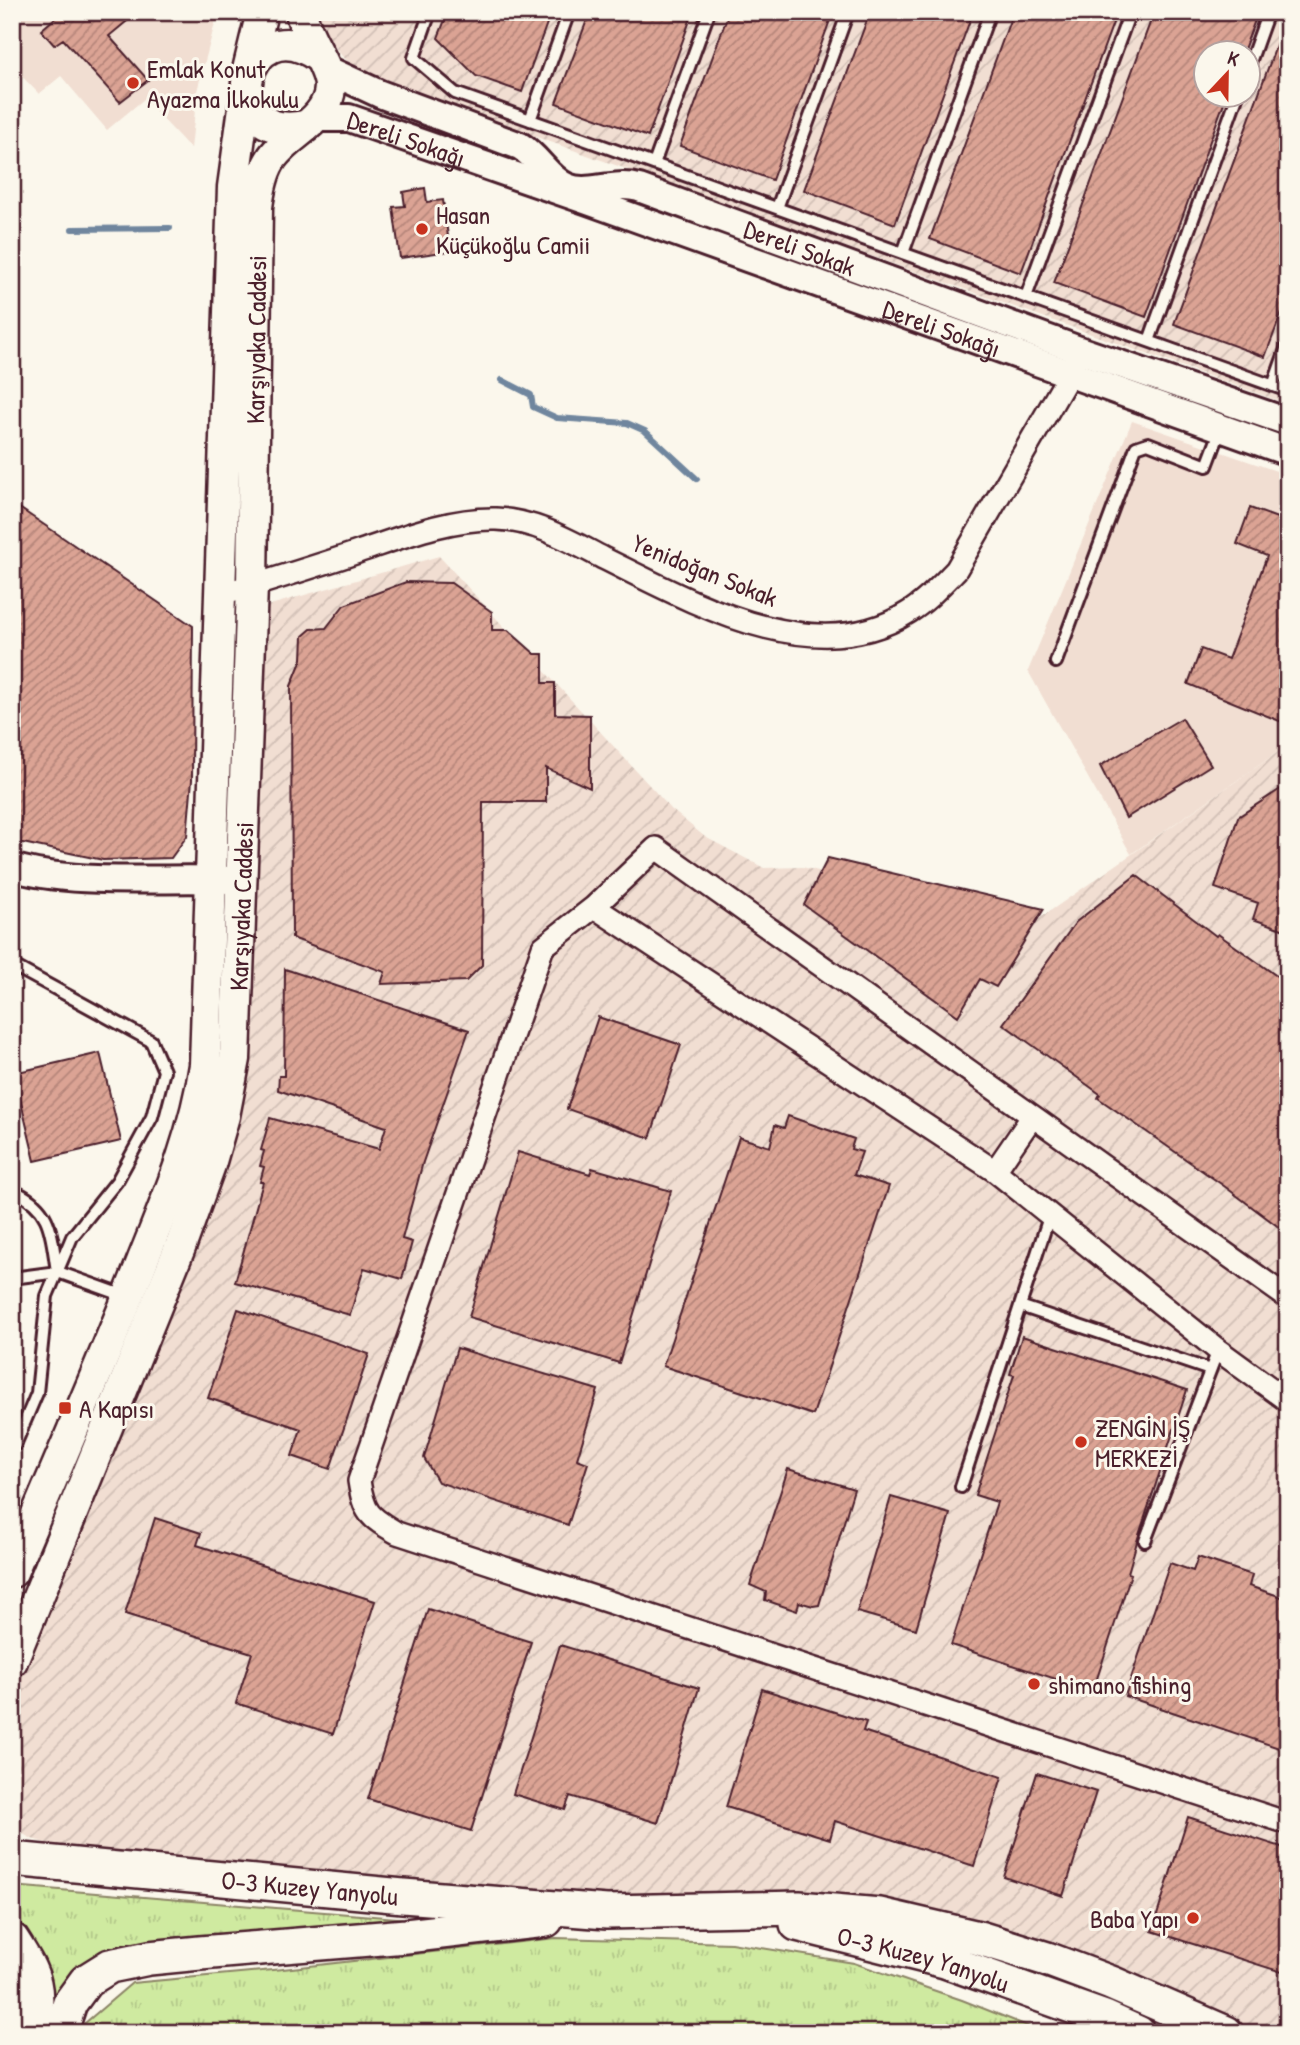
<svg xmlns="http://www.w3.org/2000/svg" width="1300" height="2045" font-family="'Patrick Hand',sans-serif">
<defs>
<pattern id="industrial-furrows" width="10" height="10" patternUnits="userSpaceOnUse" patternTransform="scale(1.75)"><rect width="10" height="10" fill="#f1ded2"/><path d="M-1 1l2-2M0 10L10 0M9 11l2-2" fill="none" stroke="#d0beb4"/></pattern>
<pattern id="grass-tufts" width="24" height="20" patternUnits="userSpaceOnUse" patternTransform="scale(1.75)"><rect width="24" height="20" fill="#cfeaa0"/><path d="M3 7l-1-3M5 7V3M7 7l1-3M15 17l-1-3M17 17v-4M19 17l1-3" fill="none" stroke="#b3c88a"/></pattern>
<pattern id="building-hatch" width="6" height="6" patternUnits="userSpaceOnUse" patternTransform="scale(1.75)"><rect width="6" height="6" fill="#dba394"/><path d="M-1 1l2-2M0 6l6-6M5 7l2-2" fill="none" stroke="#b48479"/></pattern>
</defs>
<rect width="100%" height="100%" fill="#fbf7ec"/>
<filter id="ink" filterUnits="userSpaceOnUse"><feTurbulence type="fractalNoise" baseFrequency=".0143" numOctaves="2"/><feDisplacementMap in="SourceGraphic" scale="14" xChannelSelector="R" yChannelSelector="G"/><feConvolveMatrix kernelMatrix="1 2 1 2 8 2 1 2 1" color-interpolation-filters="sRGB"/></filter>
<g filter="url(#ink)">
<path fill="#f1ded2" d="M12,12H218L197,91L191,149L144,99L107,130L61,76L39,94L12,66Z
M1132,421L1288,475V745L1131,854L1028,671Z"/>
<path fill="url(#industrial-furrows)" fill-rule="evenodd" d="M315,12H1288V404L365,76L341,55L316,20ZM1206,52H1248V94H1206Z
M439,556L672,810L705,837L764,868L802,867L1033,923L1288,745V2033H1258L956,1919L557,1896L67,1849L32,1839L12,1828V1687L224,1163L247,1084L254,999L260,616L267,606Z"/>
<path fill="url(#grass-tufts)" stroke="#8c8466" stroke-width="2" d="M12,1886L457,1923L82,1969L51,2001L25,1931L12,1924Z
M556,1938L731,1943L854,1963L962,2000L1045,2033H78V2029L132,1983L283,1969Z"/>
<g fill="none" stroke-linecap="round" stroke-linejoin="round">
<path stroke="#70869e" stroke-width="6" d="M72,229L170,228
M502,380L531,395L533,407L557,418L627,423L645,431L697,479"/>
</g>
<path fill="url(#building-hatch)" stroke="#4a1f2b" stroke-width="2" d="M62,12H138L109,36L148,80L120,102L63,39L54,45L41,30Z
M448,12H551L522,92L476,76L438,38Z
M590,12H693L648,137L556,103Z
M729,12H833L772,180L680,146Z
M870,12H973L895,224L804,190Z
M1013,12H1117L1021,273L930,239Z
M1154,12H1258L1243,52H1206V94H1227L1146,317L1054,283Z
M1286,19H1288V296L1265,357L1174,324Z
M425,188L427,202L443,200L450,251L400,258L393,207L405,206L403,192Z
M12,503L193,626L192,780L187,836L171,858L103,860L18,842L12,839Z
M1250,508L1288,522V706L1282,722L1188,684L1201,649L1228,659L1267,556L1237,544Z
M406,582L451,583L492,612V630H508L535,654H543V683H555V714L590,715V788L546,768V802H483L482,965L466,981L381,984L385,972L292,938L291,686L302,659L303,636L311,629L326,628L344,605Z
M1182,718L1211,765L1126,818L1100,766Z
M1288,784V931L1253,919L1258,903L1215,888L1238,817Z
M828,858L1044,909L996,987L980,979L958,1016L804,905Z
M1136,875L1216,936L1218,934L1288,984V1234L1224,1186L1098,1098L1100,1094L1003,1024L1076,922Z
M285,969L469,1030L423,1162L402,1239L412,1242L402,1279L364,1268L350,1315L235,1282L263,1182H260L264,1167L260,1166L264,1151L261,1150L270,1118L379,1149L386,1127L278,1090L279,1076H284Z
M598,1017L681,1045L650,1138L567,1109Z
M100,1053L121,1141L35,1161L14,1073Z
M788,1116L854,1139L851,1149L862,1152L854,1175L889,1186L813,1415L663,1366L739,1137L770,1147L775,1125L784,1128Z
M518,1152L590,1174L592,1168L671,1191L619,1363L469,1317Z
M238,1309L369,1354L330,1469L292,1456L301,1429L208,1398Z
M1022,1336L1187,1390L1138,1538L1128,1573L1131,1574L1093,1691L951,1645L997,1502L975,1495L1014,1375L1010,1374Z
M457,1348L598,1390L577,1459L588,1463L568,1525L438,1482L424,1458Z
M788,1469L854,1489L819,1605L813,1606L799,1602L797,1611L765,1600L766,1592L750,1585Z
M891,1497L950,1514L916,1629L857,1612Z
M155,1518L201,1533L197,1545L375,1601L333,1734L236,1703L252,1653L125,1614Z
M1198,1557L1252,1575L1249,1586L1288,1599V1751L1125,1696L1170,1563L1193,1571Z
M428,1609L531,1642L471,1831L368,1799Z
M560,1645L699,1688L658,1823L570,1796L565,1810L513,1794Z
M762,1689L866,1722L863,1731L1002,1777L974,1866L835,1821L830,1839L726,1807Z
M1037,1773L1096,1792L1063,1896L1004,1877Z
M1188,1817L1288,1849V1974L1152,1931Z"/>
<g fill="none" stroke-linecap="round" stroke-linejoin="round">
<g stroke="#4a1f2b" stroke-width="16">
<path id="service" d="M430,12L414,58L455,93L1288,391
M1248,68L1268,12
M530,120L569,12
M654,164L709,12
M777,208L848,12
M903,253L990,12
M1026,297L1130,12
M1149,341L1238,94
M1273,386L1288,344
M1056,662L1136,447L1148,443L1207,466L1221,429
M12,965L151,1041L164,1071L152,1117L117,1181L72,1237L47,1296L37,1393L15,1445L12,1447
M16,1192C53,1209 51,1235 57,1271
M12,1278L58,1272L125,1296
M1020,1306L1210,1370
M961,1487L1049,1217
M1145,1541L1218,1350"/>
</g>
<g stroke="#4a1f2b" stroke-width="26">
<path id="minor" d="M222,593L252,586C287,575 323,564 358,552C402,537 449,518 496,519C535,520 572,542 605,559C692,602 815,672 909,612C927,601 941,585 956,570L1069,375L1075,360
M594,907L543,947L534,973L359,1481C364,1513 369,1517 397,1533L1288,1823
M995,1171L1032,1117
M1288,1298L656,848L594,907L995,1171L1218,1350L1288,1401"/>
</g>
<g stroke="#4a1f2b" stroke-width="32">
<g id="tertiary">
<path id="s1" d="M324,68L380,94L520,146C538,157 548,179 567,187C588,196 612,181 639,188L1079,350L1288,422"/>
<path id="s2" d="M316,118H349L588,201L1288,452"/>
<path d="M12,867C73,886 165,877 230,880"/>
</g>
</g>
<g stroke="#4a1f2b" stroke-width="35">
<g id="secondary">
<path d="M248,70L262,12"/>
<path d="M305,126C210,144 243,2 319,57"/>
<path d="M12,1572C56,1469 101,1366 142,1262C168,1197 195,1134 205,1065L233,187L246,93"/>
<path id="s3" d="M12,1661L181,1245L210,1165L224,1116L235,1059L252,586L257,207C259,192 262,174 270,161C286,134 329,122 330,87C330,66 305,37 301,12"/>
</g>
</g>
<g stroke="#4a1f2b" stroke-width="38">
<g id="primary">
<path id="s4" d="M12,1859L403,1896L607,1912L799,1908L880,1915L979,1938L1047,1959L1111,1983L1226,2033"/>
<path id="s5" d="M797,1924L945,1961L1105,2018L1138,2033"/>
<path d="M12,1940C36,1977 41,1989 31,2033"/>
<path d="M60,2033L70,2003L86,1981L110,1966L149,1958L200,1953L406,1936L546,1920"/>
</g>
</g>
<use href="#service" stroke="#fbf7ec" stroke-width="10"/>
<use href="#minor" stroke="#fbf7ec" stroke-width="21"/>
<use href="#tertiary" stroke="#fbf7ec" stroke-width="26"/>
<use href="#secondary" stroke="#fbf7ec" stroke-width="30"/>
<use href="#primary" stroke="#fbf7ec" stroke-width="33"/>
</g>
</g>
<g fill="#c8321e" stroke="#fbf7ec" stroke-width="2.5">
<circle cx="133" cy="83" r="7"/>
<circle cx="422" cy="229" r="7"/>
<rect x="58" y="1401" width="14" height="14" rx="3.5"/>
<circle cx="1081" cy="1442" r="7"/>
<circle cx="1034" cy="1684" r="7"/>
<circle cx="1193" cy="1918" r="7"/>
</g>
<g text-anchor="middle" dominant-baseline="central" stroke-width="6" stroke-linejoin="round" paint-order="stroke">
<g font-size="26" fill="#4a1f2b" stroke="#fbf7ec" text-anchor="start">
<text x="147" y="68">Emlak Konut<tspan x="147" dy="30">Ayazma İlkokulu</tspan></text>
<text x="436" y="214">Hasan<tspan x="436" dy="30">Küçükoğlu Camii</tspan></text>
<text x="79" y="1408">A Kapısı</text>
<text x="1095" y="1427">ZENGİN İŞ<tspan x="1095" dy="30">MERKEZİ</tspan></text>
<text x="1048" y="1684">shimano fishing</text>
<text x="1179" y="1918" text-anchor="end">Baba Yapı</text>
</g>
<g font-size="26" fill="#4a1f2b" stroke="#fbf7ec">
<text stroke="none"><textPath href="#s2" startOffset="94">Dereli Sokağı</textPath></text>
<text stroke="none"><textPath href="#s1" startOffset="518">Dereli Sokak</textPath></text>
<text stroke="none"><textPath href="#s2" startOffset="662">Dereli Sokağı</textPath></text>
<text stroke="none"><textPath href="#s3" startOffset="1363">Karşıyaka Caddesi</textPath></text>
<text transform="translate(705 570) rotate(22)">Yenidoğan Sokak</text>
<text stroke="none"><textPath href="#s3" startOffset="796">Karşıyaka Caddesi</textPath></text>
<text stroke="none"><textPath href="#s4" startOffset="299">O-3 Kuzey Yanyolu</textPath></text>
<text stroke="none"><textPath href="#s5" startOffset="131">O-3 Kuzey Yanyolu</textPath></text>
</g>
</g>
<rect width="1300" height="2045" fill="none" stroke="#fbf7ec" stroke-width="42"/>
<rect x="21" y="21" width="1258" height="2003" fill="none" stroke="#4a1f2b" stroke-width="2.5" filter="url(#ink)"/>
<g transform="translate(1227 74) rotate(22)"><circle r="33" fill="#fbf7ec" stroke="#b4a19f" stroke-width="2"/>
<path d="M0-5L12 26L0 18L-12 26Z" fill="#c8321e"/>
<text y="-10" font-size="19" font-weight="bold" text-anchor="middle" fill="#4a1f2b">K</text>
</g>
</svg>
